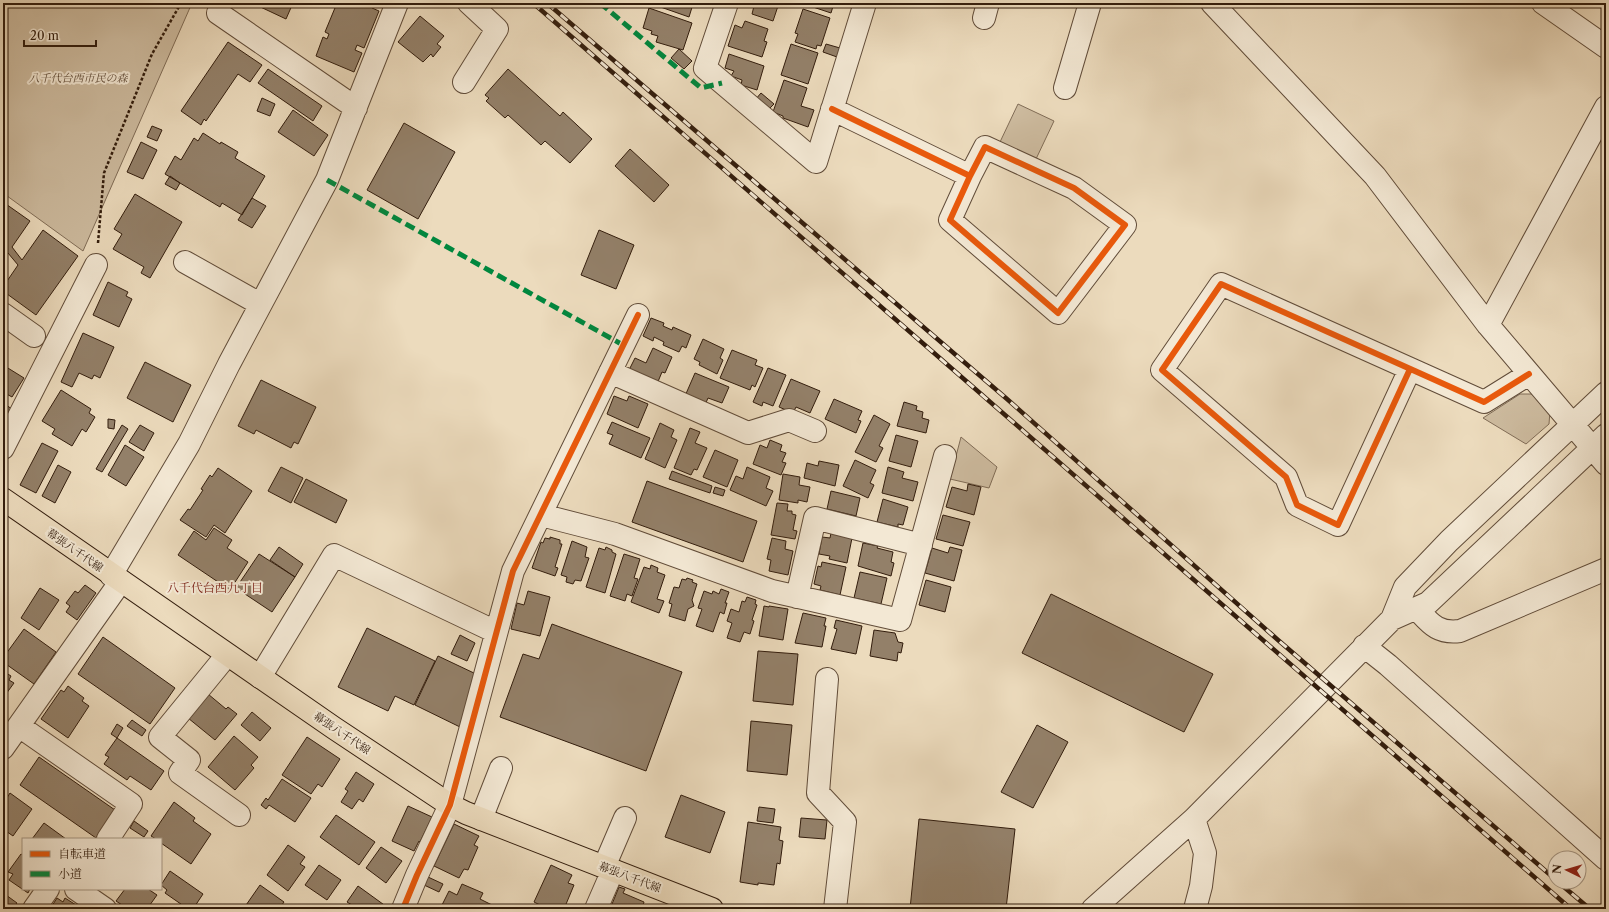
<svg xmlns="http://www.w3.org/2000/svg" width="1609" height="912" font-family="'Libre Caslon Text','Noto Serif JP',serif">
<rect width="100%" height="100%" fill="#ecdbbd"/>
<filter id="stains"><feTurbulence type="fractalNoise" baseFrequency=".005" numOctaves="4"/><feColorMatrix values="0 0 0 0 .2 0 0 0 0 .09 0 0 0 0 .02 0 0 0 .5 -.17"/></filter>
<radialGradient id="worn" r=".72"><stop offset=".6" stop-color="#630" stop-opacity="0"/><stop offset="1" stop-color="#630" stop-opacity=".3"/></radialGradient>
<path fill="#cdbb9f" stroke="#806c56" d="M3,3H192L83,251L3,193Z
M1018,104L1054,121L1036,159L1000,142Z
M1520,394H1532L1550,411L1549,424L1526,444L1483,418Z
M961,437L997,467L989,488L950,479Z"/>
<path fill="#938069" stroke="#331d0d" d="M252,3H293L286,19Z
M337,3H382L381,6L374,3L372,8L379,11L364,48L357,45L355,50L362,53L354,72L316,56L323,37L327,39L329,34L325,32Z
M652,3H689L693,4L689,17L652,4Z
M746,3H779L773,21L752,14L754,6Z
M808,3H834L831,13L807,5Z
M649,8L692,23L683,50L656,42L658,36L651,34L652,31L643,28Z
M803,9L830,18L821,46L817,45L816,49L795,42L798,34L795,33Z
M420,16L444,36L437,44L441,47L433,57L431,54L423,62L398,42Z
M745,21L768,29L764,41L767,42L762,57L728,46L735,25L742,28Z
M228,42L262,65L250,82L238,74L206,121L204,119L201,125L181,111Z
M791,44L818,53L808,84L781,75Z
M826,44L840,48L837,57L823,52Z
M679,49L692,61L684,69L671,58Z
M729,54L764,66L757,90L741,85L742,80L731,76L734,71L725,68Z
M268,69L322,106L313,121L258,83Z
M508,69L560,116L563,112L592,139L570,163L545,141L541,145L508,115L505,118L486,101L489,98L485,95Z
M784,80L807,88L801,106L814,110L808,127L783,118V116L773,112Z
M761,93L774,104L768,110L755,100Z
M262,98L275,104L270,116L257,111Z
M293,110L328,135L314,156L278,132Z
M404,123L455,152L418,219L367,190Z
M152,126L162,130L157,141L147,137Z
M203,133L220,144L221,142L238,152L235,158L265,176L242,215L222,203L220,207L165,174L175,156L181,160L194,138L198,141Z
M141,142L157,150L143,179L127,172Z
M630,149L669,185L654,202L615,166Z
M170,176L180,183L176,190L165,184Z
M135,194L182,222L150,278L141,273L144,267L113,249L122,234L114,229Z
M252,198L266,206L252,228L238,220Z
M3,202L30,221L12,247L22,260L43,230L78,256L36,315L3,291V287L18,265L8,253L3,260Z
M599,230L634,245L616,289L581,275Z
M108,282L128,292L126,296L132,299L119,327L93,315Z
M651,318L664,323L663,326L672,330L673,327L691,335L686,348L682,346L679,352L663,345L664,342L654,337L653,341L643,336Z
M83,333L114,347L100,378L94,375L92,379L79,373L72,387L61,382Z
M703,339L724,349L720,358L723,360L717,374L699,365L700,362L694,359Z
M653,348L672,357L665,373L662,372L657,384L628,372L635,358L646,363Z
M732,350L757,360L755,365L763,368L755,387L752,385L750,390L720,378Z
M145,362L191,385L173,422L127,398Z
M3,365L24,378L12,397L3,392Z
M768,368L786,375L773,406L763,402L762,406L753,402Z
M695,373L729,387L722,403L708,398L705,405L685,396Z
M791,379L820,391L810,413L796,407L793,413L779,407Z
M261,380L316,407L298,444L294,442L291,448L256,430L254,434L238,426Z
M61,390L91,409L89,413L95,417L86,432L82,429L72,446L52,434L55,429L42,421Z
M614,396L627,401L629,396L648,404L638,428L607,414Z
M834,399L862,411L858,420L861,421L856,433L825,419Z
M904,402L917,406L916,410L923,412L922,418L929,420L926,433L897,426Z
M3,403L12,409L3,424Z
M874,415L890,424L879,446L883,448L876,462L855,452Z
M108,419L115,420L114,429L108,428Z
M612,422L650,438L641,458L609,444L613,435L607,433Z
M660,423L674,430L671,437L677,440L665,468L645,459Z
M122,425L128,429L102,472L96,469Z
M140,425L154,433L144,451L129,442Z
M690,428L700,432L695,443L707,448L697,470L694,469L691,475L674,468Z
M896,435L918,441L911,467L889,461Z
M770,440L782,445L780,451L786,453L782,462L786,463L781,475L753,464L760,445L767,448Z
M42,443L58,451L36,493L20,485Z
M125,445L144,457L126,486L108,475Z
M715,450L738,460L727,487L703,477Z
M855,460L876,470L870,483L874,485L868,498L843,486Z
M819,461L839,465L835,486L804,478L807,463L818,466Z
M58,465L71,472L55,503L42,496Z
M281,467L303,478L291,503L268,491Z
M747,467L770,477L766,488L773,491L766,506L730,490L736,476L743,479Z
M888,467L904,472L902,478L918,482L913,501L882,493Z
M218,468L252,491L225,533L214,525L206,537L180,520L188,509L190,510L203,490L201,489L210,475L212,477Z
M672,471L712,486L710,493L669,479Z
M783,474L800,477L799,485L810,487L807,502L798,500V503L779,500Z
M306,479L347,500L336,523L294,502Z
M647,481L757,521L743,562L632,522Z
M968,484L981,487L974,515L946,507L952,487L967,491Z
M715,487L725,490L723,496L713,493Z
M831,491L860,498L856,516L827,509Z
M883,499L908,507L903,525L898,524V527L877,522Z
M777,503L788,504L787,511H792V514L796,515L793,530L797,531L795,539L771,535Z
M943,515L970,522L963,546L936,539Z
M214,528L232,540L227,548L248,562L230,590L178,555L194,531L206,540Z
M831,533L852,538L847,563L829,559L830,556L819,554L822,537L830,538Z
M550,537L560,540V544H562L555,567L558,568L555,576L532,568L541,542L543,543L545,538L550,539Z
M772,538L786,541L785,549L793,551L788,575L769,571L771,560L767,559Z
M572,541L587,547L585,557L589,558L581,581L575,580L573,584L566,582L567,577L561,575Z
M863,543L878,546L877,548L893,552L891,562L894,563L891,576L858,566Z
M279,547L303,564L295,577L270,560Z
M606,547L612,550V552L616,554L605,593L586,587L599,548L605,550Z
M950,547L962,550L954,581L925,573L932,548L948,553Z
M259,554L295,577L272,612L236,588Z
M624,554L640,559L634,578L638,579L632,596L627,594L625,601L610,596Z
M822,562L846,567L840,595L820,590L821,586L814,584L818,566L821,567Z
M651,565L658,568L657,572L665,575L657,599L664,601L659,613L631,602L644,567L650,569Z
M860,572L887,578L881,604L854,598Z
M687,578L693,580L692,582L697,584L692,600L694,606L688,609L685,621L669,616L672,604L669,603L674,587L679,588L682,579L686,580Z
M926,580L951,587L945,612L919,605Z
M85,585L96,593L77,620L66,612L70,606L66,603L75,591L78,593Z
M40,588L59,600L39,630L21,618Z
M721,589L729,592L725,603H727L724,614L720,612L713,632L696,626L702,609L698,608L704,591L712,594L713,591L719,594Z
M528,591L550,597L540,636L511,629L517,603L524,605Z
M1051,594L1213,674L1184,732L1022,653Z
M747,597L756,600L755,604L757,605L752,620L754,621L750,634L744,632L740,642L727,638L732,623L727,621L731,609L739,612L742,601L745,602Z
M764,606L769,607V606L788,609L783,640L759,636Z
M803,613L826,618L824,626H826L822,647L795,643Z
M836,620L862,626L856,654L831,649L837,629L834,628Z
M552,624L682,672L646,771L500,717L523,654L539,659Z
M367,628L435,661L414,705L395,696L388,711L338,687Z
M24,629L56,652L34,684L3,662V658Z
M874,630L895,633L898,642L903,643L901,653L898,652L897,661L870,656Z
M460,635L475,643L467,661L451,654Z
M103,637L175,688L150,724L78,674Z
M758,651L798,654L793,705L753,701Z
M438,656L476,674L460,727L415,705Z
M3,671L11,676L9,680L14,683L6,694L3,692Z
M68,686L84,698L82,701L89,706L68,738L41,719L61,690L64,692Z
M208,694L226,709L228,707L237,714L215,740L188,718Z
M252,712L271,728L260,741L241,725Z
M132,720L146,730L142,736L127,726Z
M751,721L792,725L787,775L747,771Z
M117,724L123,728L117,738L111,734Z
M1037,725L1068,742L1033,808L1001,792Z
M234,736L258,757L251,765L254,768L235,790L208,767Z
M307,737L340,759L322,787L318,784L311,794L282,775Z
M117,738L164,771L151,790L130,776L127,780L104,764L109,757L105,755Z
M39,757L115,810L96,838L20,785Z
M356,772L374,784L363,802L359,799L352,809L341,802L348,791L345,789Z
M282,779L311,798L295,822L269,805L266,809L261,805L266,798L268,800Z
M10,793L32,809L13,836L3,829V804Z
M681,795L725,812L710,853L665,837Z
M174,802L195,818L193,821L211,834L191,864L161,843V839H156L151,836Z
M408,806L432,817L420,842L419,841L414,851L392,841Z
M759,807L775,809L773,823L757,821Z
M336,815L375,842L359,865L320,837Z
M801,818L827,820L825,839L799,837Z
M919,819L1015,829L1006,909H910Z
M134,821L148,831L144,837L130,828Z
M748,822L781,827L779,840L783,841L780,864L777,863L774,885L758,883V885L740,882Z
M44,823L66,839H32Z
M454,824L479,836L474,845L478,847L468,870L464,869L459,878L434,866Z
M288,845L305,857L300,864L305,867L288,891L267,875Z
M381,847L402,861L386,883L366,868Z
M21,854L23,855V889H30L28,893L9,880L13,874L8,872Z
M319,865L341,880L327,900L305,885Z
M551,865L572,875L568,883L574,885L564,909H548L534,902Z
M170,871L203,894L193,909H188L165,893L167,890L161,885Z
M428,877L443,884L439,892L424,885Z
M462,884L483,893L480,899L500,909H440L449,891L457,895Z
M260,885L284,902L279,909L244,908Z
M358,886L387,907L386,909H353L355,907L347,902Z
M619,887L625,889L623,893L644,902L642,909H610Z
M3,889L8,893L6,895L17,903L12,909H3Z
M125,889H148L157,895L147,909L145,907L144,909H128L116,901Z
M57,898L63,902L65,898L76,905L74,908L76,909H50Z"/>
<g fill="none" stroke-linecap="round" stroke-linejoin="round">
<g stroke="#614c39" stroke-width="24">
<path id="minor" d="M727,3L705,68L816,162L865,3
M1212,3L1375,176L1488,325L1606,464
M1543,3L1606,47
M218,13L356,108
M984,18L988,3
M464,82L497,29L469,3
M1065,88L1090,3
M832,109L970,176L950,220L1058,313L1125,225L1074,188L985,147L970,176
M185,262L260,304
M3,314L34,336
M1488,325L1606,107
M1410,369L1338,525L1297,505L1286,477L1162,370L1221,284L1484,402L1529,374
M610,372L748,433L789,420L815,431
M3,448L96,265
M541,515L615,534L772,591L900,620L945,456
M111,575L189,444L229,364L327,180L397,3
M797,597L815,518L921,545
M1416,608C1430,623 1437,634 1460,631L1606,569
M1392,619L1405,587L1449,541L1606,393
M1364,646L1388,665L1606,859
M227,655L160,737L189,760L180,773L239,815
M260,677L334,555L496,632
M827,679L818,793L845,822L835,909
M19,726L131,804L108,839
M3,748L121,581
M481,819L501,768
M1194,819L1205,853L1201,886L1195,909
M604,867L625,818
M76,889L105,909
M34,909L48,889
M403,909L417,875L450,805L513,571L638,315
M596,909L613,870
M1093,909L1194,819L1392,619L1428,603L1606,435"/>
</g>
<g stroke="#331d0d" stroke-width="24">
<path id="major" d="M3,499L334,728L450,805L466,813L712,909"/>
</g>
<path stroke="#331d0d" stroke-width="2.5" stroke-dasharray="3 2" stroke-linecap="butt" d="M98,243L104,173L152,54L181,3"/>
<use href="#minor" stroke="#f3e8d4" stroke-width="22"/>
<use href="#major" stroke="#ecdbbd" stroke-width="22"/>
<g stroke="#331d0d" stroke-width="4.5">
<path id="rail" d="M533,3L1571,909
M547,3L1007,399L1278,640L1555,879
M1558,882L1590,909"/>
</g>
<use href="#rail" stroke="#f3e8d4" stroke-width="3" stroke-dasharray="9" stroke-linecap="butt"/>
<path stroke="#00873e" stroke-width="5" stroke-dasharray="10 5" stroke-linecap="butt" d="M600,3L701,88L722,83
M327,180L623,345"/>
<g stroke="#f3e8d4" stroke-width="8">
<path id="cycleway" d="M832,109L970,176L950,220L1058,313L1125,225L1074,188L985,147L970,176
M1410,369L1338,525L1297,505L1286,477L1162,370L1221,284L1484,402L1529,374
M403,909L417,875L450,805L513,571L638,315"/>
</g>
<use href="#cycleway" stroke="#e8590c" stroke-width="6"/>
</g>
<g text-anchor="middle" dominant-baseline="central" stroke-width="4" stroke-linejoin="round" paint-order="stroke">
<g font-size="11" font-style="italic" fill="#614c39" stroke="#f3e8d4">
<text x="78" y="78">八千代台西市民の森</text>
</g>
<g font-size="11" fill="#331d0d" stroke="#f3e8d4">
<text transform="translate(75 550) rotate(35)">幕張八千代線</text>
<text transform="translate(342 733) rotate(34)">幕張八千代線</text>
<text transform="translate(630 877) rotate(21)">幕張八千代線</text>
</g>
<g font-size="12" fill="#7a1f14" stroke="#f3e8d4">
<text x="215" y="587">八千代台西九丁目</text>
</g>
</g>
<rect width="1609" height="912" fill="none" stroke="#ecdbbd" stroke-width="16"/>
<rect x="4" y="4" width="1601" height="904" fill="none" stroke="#331d0d" stroke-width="2"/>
<rect x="8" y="8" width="1593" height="896" fill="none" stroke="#331d0d"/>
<rect x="22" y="838" width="140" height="52" fill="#f3e8d4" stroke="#a69784"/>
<rect x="30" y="851" width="20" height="6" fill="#e8590c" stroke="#a69784"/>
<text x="58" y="858" font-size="12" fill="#331d0d">自転車道</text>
<rect x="30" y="871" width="20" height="6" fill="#00873e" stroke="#a69784"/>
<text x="58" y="878" font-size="12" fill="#331d0d">小道</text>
<g transform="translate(1567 870) rotate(275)"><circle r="19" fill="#f3e8d4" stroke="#a69784"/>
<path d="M0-3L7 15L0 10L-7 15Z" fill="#8f2418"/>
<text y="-6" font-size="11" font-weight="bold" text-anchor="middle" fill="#331d0d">N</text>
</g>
<path d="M24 40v6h72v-6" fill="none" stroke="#331d0d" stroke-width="2"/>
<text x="30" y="40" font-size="12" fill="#331d0d" stroke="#f3e8d4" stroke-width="3" paint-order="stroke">20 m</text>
<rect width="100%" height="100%" filter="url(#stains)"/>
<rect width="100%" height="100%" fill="url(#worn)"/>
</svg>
